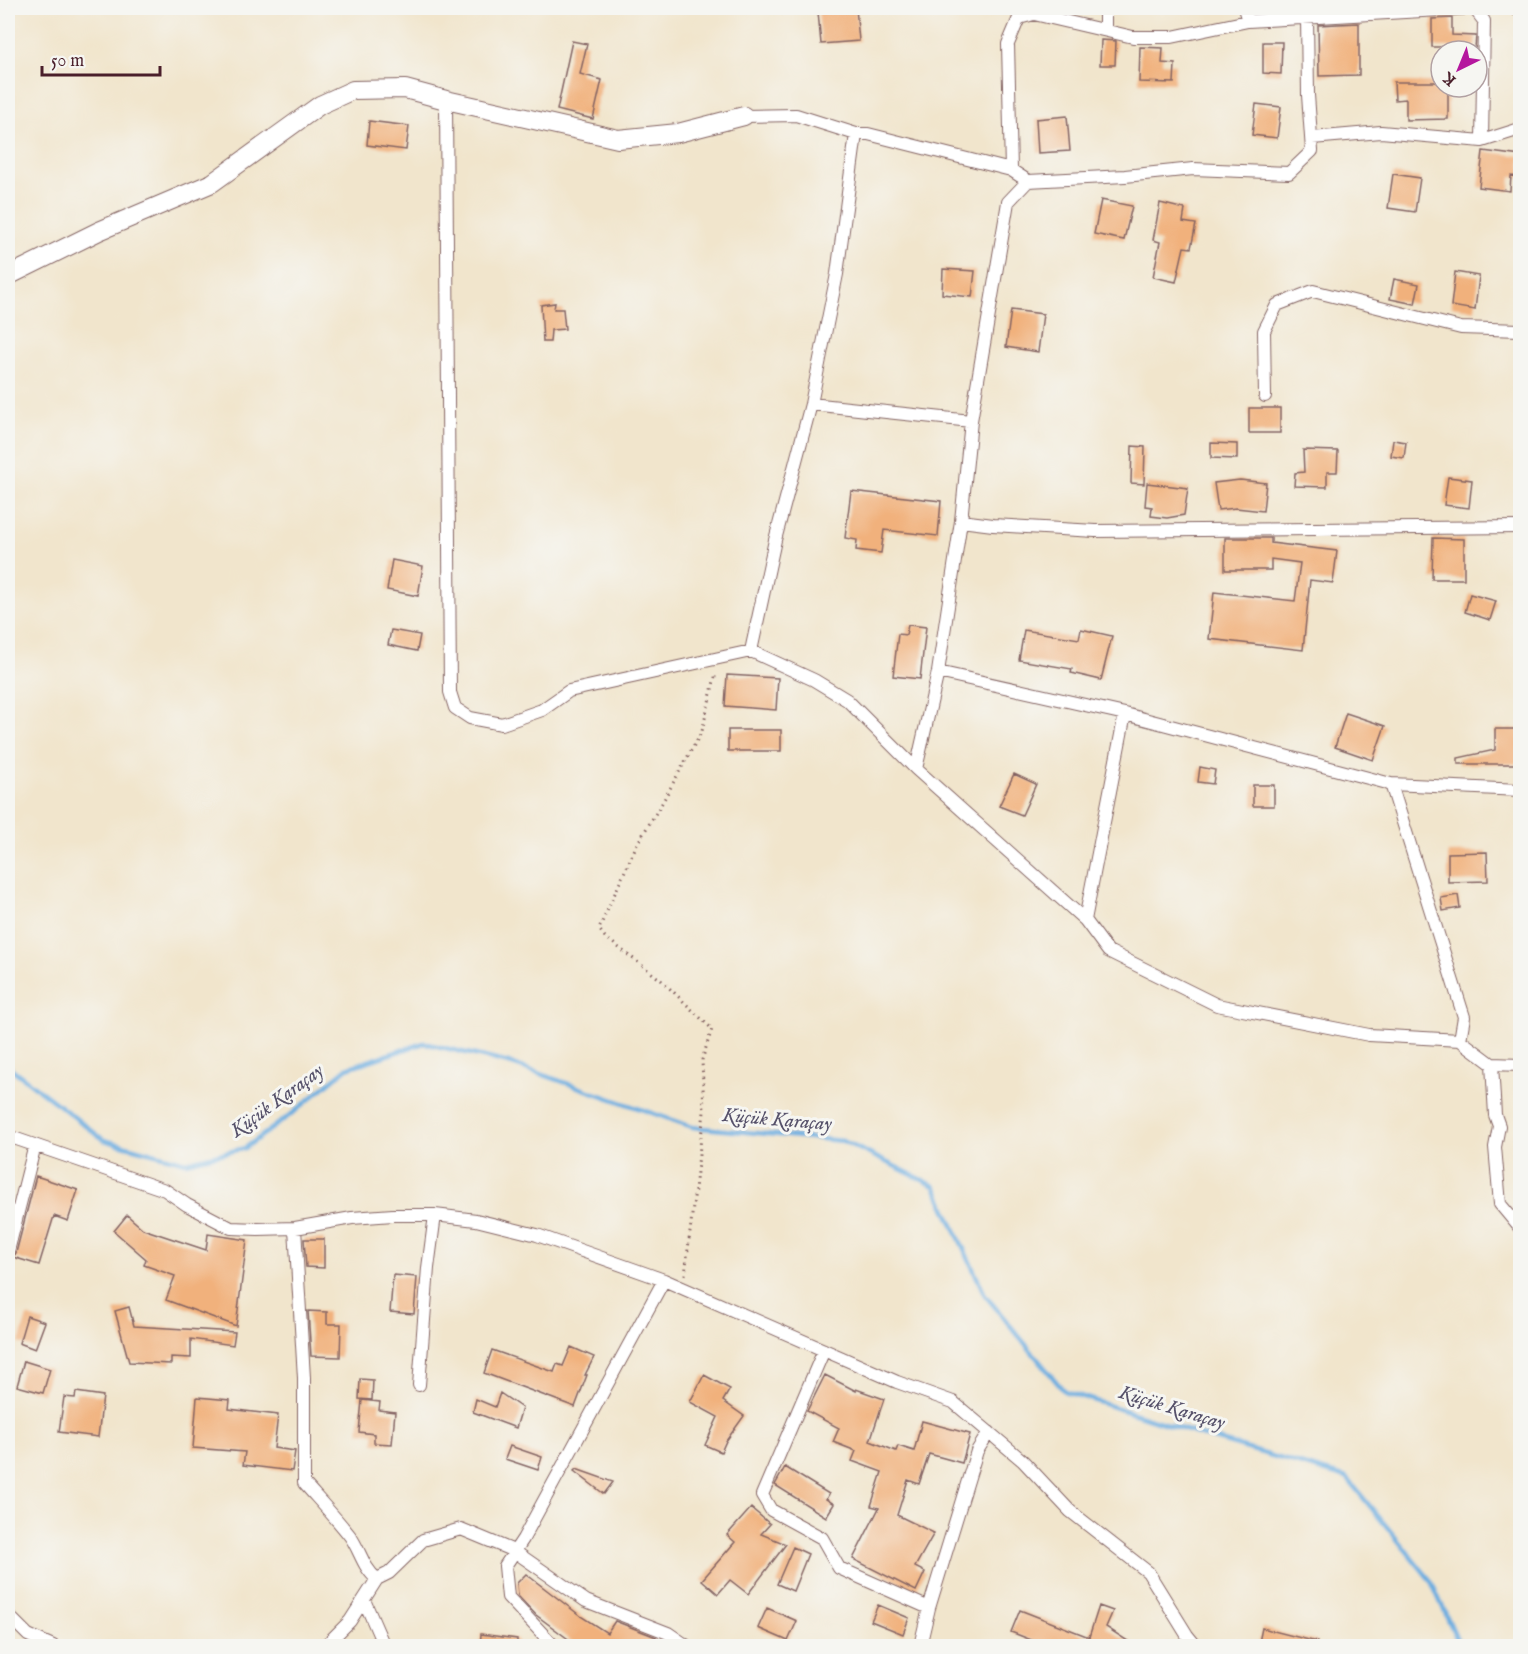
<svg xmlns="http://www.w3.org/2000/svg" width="1528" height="1654" font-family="'IM FELL English',serif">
<rect width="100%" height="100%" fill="#f6f6f2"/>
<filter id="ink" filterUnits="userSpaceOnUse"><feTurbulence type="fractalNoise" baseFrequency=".0167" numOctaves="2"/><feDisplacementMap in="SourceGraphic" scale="12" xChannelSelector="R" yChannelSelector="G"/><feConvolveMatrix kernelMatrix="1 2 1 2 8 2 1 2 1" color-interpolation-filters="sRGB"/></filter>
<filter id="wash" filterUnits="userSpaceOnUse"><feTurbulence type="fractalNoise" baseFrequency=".008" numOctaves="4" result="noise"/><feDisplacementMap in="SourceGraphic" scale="24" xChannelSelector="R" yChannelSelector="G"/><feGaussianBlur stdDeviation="1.35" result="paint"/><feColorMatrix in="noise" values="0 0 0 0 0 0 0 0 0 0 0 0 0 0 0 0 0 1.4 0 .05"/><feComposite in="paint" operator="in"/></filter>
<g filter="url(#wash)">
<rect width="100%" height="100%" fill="#f1e5cc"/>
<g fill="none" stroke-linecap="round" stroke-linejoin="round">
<path stroke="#6cade0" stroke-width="4.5" d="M8,1066L104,1140L186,1162L245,1148L293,1113L347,1068L424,1043L509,1063L692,1127L843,1141L935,1186L985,1295L1064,1391L1207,1437L1347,1478L1431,1581L1460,1646"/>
</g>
<g id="blocks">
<path fill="#f1b17b" d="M856,8L859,41L821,44L818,12Z
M1452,18V35L1476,36L1475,48L1464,47V51H1449L1450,47H1432V19Z
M1359,23V75L1319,76L1318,25Z
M1101,40L1116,41L1115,65H1100Z
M572,41L587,44L580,74L602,80L593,119L557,110Z
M1263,42H1282L1281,74L1263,73Z
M1140,47L1163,48L1162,63L1175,64L1174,83L1139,82Z
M1394,82H1441V87H1448V119L1406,120V99L1395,100Z
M1256,104L1281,107L1277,138L1252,135Z
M1067,116L1070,151L1038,153L1036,119Z
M369,121L409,126L406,150L367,145Z
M1483,151L1521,156V177L1511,176L1510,191L1479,187Z
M1393,174L1420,178L1415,212L1388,208Z
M1101,200L1132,206L1124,240L1094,234Z
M1160,203L1185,209L1183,222L1196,224L1191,248L1184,247L1176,282L1153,277L1160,242L1153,240Z
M943,269L975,271L972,297L942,294Z
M1455,272L1479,276L1475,310L1451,306Z
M1394,279L1419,284L1415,304L1390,299Z
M555,303L554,309H563L565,329L551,330L550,342H543L541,305Z
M1011,310L1043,314L1038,352L1006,347Z
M1249,408H1280V433H1249Z
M1393,440L1406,442L1404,458L1391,456Z
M1211,443L1237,444V459L1211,458Z
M1132,446L1145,447L1144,484L1131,483Z
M1303,450L1338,451L1337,472H1327V487L1294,486L1295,473L1304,472Z
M1448,477L1472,480L1469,508L1444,505Z
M1240,480L1266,483L1263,511L1236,508L1218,510L1214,483Z
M1147,483L1188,488L1184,515L1167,518L1151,516L1152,507L1145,506Z
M851,491L941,501L938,536L884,530L881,553L856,550L857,540L845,538Z
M1225,538H1271V543L1337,551L1333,583L1310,580L1303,650L1209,639L1214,592L1295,601L1300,563L1271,559V570H1225Z
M1433,538L1464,539V579H1432Z
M392,560L423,566L418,596L387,590Z
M1470,594L1496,601L1490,620L1465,612Z
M908,625L926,627L920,679L893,676L898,634L906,635Z
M1081,629L1112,636L1101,680L1071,673L1072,669L1019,660L1024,630L1079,639Z
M391,630L420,635L417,651L388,645Z
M727,675L778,678L776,710L725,706Z
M1346,713L1385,726L1373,760L1335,747Z
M1495,729H1521V764H1458V758L1495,750Z
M728,730H781V751H728Z
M1200,767L1215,770L1213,784L1198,782Z
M1014,774L1036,784L1022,815L999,806Z
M1253,785H1274V806H1253Z
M1487,852L1488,881L1448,882V853Z
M1458,895L1460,908L1443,911L1441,898Z
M36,1176L78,1190L68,1221L54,1216L39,1265L13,1257L16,1253Z
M127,1215L143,1229L206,1250L208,1234L247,1240L236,1326L166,1300L175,1276L144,1265L146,1259L114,1231Z
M304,1239H324V1268L306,1267Z
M393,1275L417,1277L414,1314L390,1312Z
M129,1307L134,1326L235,1332L233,1345L191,1339V1358L171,1357V1364L129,1362L115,1311Z
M308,1311L327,1312V1324H341L340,1357L311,1356Z
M27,1316L45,1322L35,1349L19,1343Z
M571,1347L594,1357L585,1375H587L575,1407L484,1373L492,1350L554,1372L557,1364L563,1366Z
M24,1361L50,1369L43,1393L17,1386Z
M704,1375L730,1389L723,1401L744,1416L726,1441L721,1452L705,1445L718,1417L690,1402Z
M825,1375L856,1391V1389L884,1399L870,1441L896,1451L898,1446L914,1451L922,1421L970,1434L962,1463L929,1454L919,1484L908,1480L897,1515L934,1533L915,1567L925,1572L916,1591L853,1559L879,1508L871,1506L882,1472L852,1461L856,1451L833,1442L839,1428L807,1411Z
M360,1379L373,1380L372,1400L359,1399Z
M76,1392L103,1396L98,1437L59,1432L64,1397L75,1398Z
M500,1393L522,1408L516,1428L473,1412L476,1399L495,1407Z
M197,1397L230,1400L229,1409L278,1415L274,1448L295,1451L292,1471L243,1465L245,1452L193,1448Z
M362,1400L380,1402L379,1410L395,1412L392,1444L374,1443V1434L359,1432Z
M510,1446L542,1457L538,1470L505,1459Z
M785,1467L829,1494L826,1499L834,1504L826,1517L775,1485Z
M576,1469L613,1482L604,1494L574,1471Z
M751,1508L770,1524L761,1534L786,1544L748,1594L730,1580L718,1594L702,1580L735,1542L727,1535Z
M793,1547L808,1554L793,1591L777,1584Z
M526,1574L582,1617L607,1633L615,1621L656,1637L651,1647H579L536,1615L518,1596L517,1583Z
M878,1605L909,1618L903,1634L871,1621Z
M1099,1606L1113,1611L1106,1627L1137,1647H1049L1011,1632L1020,1610L1089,1637Z
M767,1608L797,1621L788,1641L758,1628Z
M1262,1628L1317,1642V1647H1258Z
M481,1634L517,1639V1647H480Z"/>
</g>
</g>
<g filter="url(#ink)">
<use href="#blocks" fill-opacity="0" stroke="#846463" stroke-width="1.5"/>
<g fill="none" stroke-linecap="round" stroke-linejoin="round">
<g stroke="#846463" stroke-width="14">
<path id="street" d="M1244,8L1248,21
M1474,8L1484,21L1482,141
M1307,17L1308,95L1312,151L1289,173L1193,169L1125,176L1028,181L1008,202L971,421L961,521L938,672L916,769L1085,920L1108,951L1217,1005L1369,1035L1460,1040L1464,1017L1391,784
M1105,30V8
M446,100L450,692L455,708L470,718L502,724L542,710L569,691L751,651L814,680L847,700L916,769
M744,116L796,115L856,134H868L1011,170L1028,181
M1312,138L1381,132L1482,141L1520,129
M1011,170L1008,44L1019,18L1034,14L1133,37H1172L1248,21L1474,8H1520
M1265,396L1264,331L1277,305L1313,291L1461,328L1520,330
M811,404L971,421
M961,521L993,525L1095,531L1520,527
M751,651L775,540L811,404L837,274L856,134
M938,672L1125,714L1391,784L1520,790
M1085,920L1125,714
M1460,1040L1492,1064L1520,1065
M1492,1064L1495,1115L1499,1126L1495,1147L1500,1204L1520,1228
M8,1136L165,1190L187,1205L231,1228L258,1229L295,1228L352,1218L393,1215H435L476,1220L537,1235L664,1280L897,1382L953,1402L1023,1461L1070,1511L1148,1572L1187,1635L1196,1646
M295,1228L304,1378V1483C319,1500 336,1518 350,1536C360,1550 363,1568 377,1579L389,1573L423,1540L461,1529L514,1551L586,1601L668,1633L687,1646
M8,1251L35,1145
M824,1350L762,1495L771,1510L822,1538L839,1568L929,1608
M419,1385L428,1268L435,1215
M364,1600L384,1646
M8,1615L28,1635L53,1646
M325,1646L350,1621L377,1579
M554,1646L508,1597L505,1566L523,1539L664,1280
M920,1646L929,1608L977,1451L989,1432"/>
</g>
<g stroke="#846463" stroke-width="20">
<path id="secondary" d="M8,276L99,231L212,183L320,105L353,90L405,89L446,100L618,139L678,133L744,116"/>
</g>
<path stroke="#846463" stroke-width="3" stroke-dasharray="1.5 4.5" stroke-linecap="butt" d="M685,1275L704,1112L702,1060L712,1029L661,980L605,937L599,929L637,844L662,803L702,731L715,677L714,673"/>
<use href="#street" stroke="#fff" stroke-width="12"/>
<use href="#secondary" stroke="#fff" stroke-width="18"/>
</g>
</g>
<g text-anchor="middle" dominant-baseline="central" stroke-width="6" stroke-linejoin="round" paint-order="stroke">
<g font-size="20" font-style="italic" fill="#56516a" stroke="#f6f6f2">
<text transform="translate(277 1101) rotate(-36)">Küçük Karaçay</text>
<text transform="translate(777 1120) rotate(5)">Küçük Karaçay</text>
<text transform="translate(1172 1408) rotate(17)">Küçük Karaçay</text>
</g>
</g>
<rect width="1528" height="1654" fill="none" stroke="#f6f6f2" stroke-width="30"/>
<g transform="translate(1459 69) rotate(223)"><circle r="28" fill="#f6f6f2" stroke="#b1a0a2" stroke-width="1.5"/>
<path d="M0-4.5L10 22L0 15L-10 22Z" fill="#b5179e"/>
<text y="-9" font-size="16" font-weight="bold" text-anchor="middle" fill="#4a1f2b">K</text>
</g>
<path d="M42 66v9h118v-9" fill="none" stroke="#4a1f2b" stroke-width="3"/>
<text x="51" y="66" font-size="18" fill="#4a1f2b" stroke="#f6f6f2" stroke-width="4.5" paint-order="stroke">50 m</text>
</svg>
